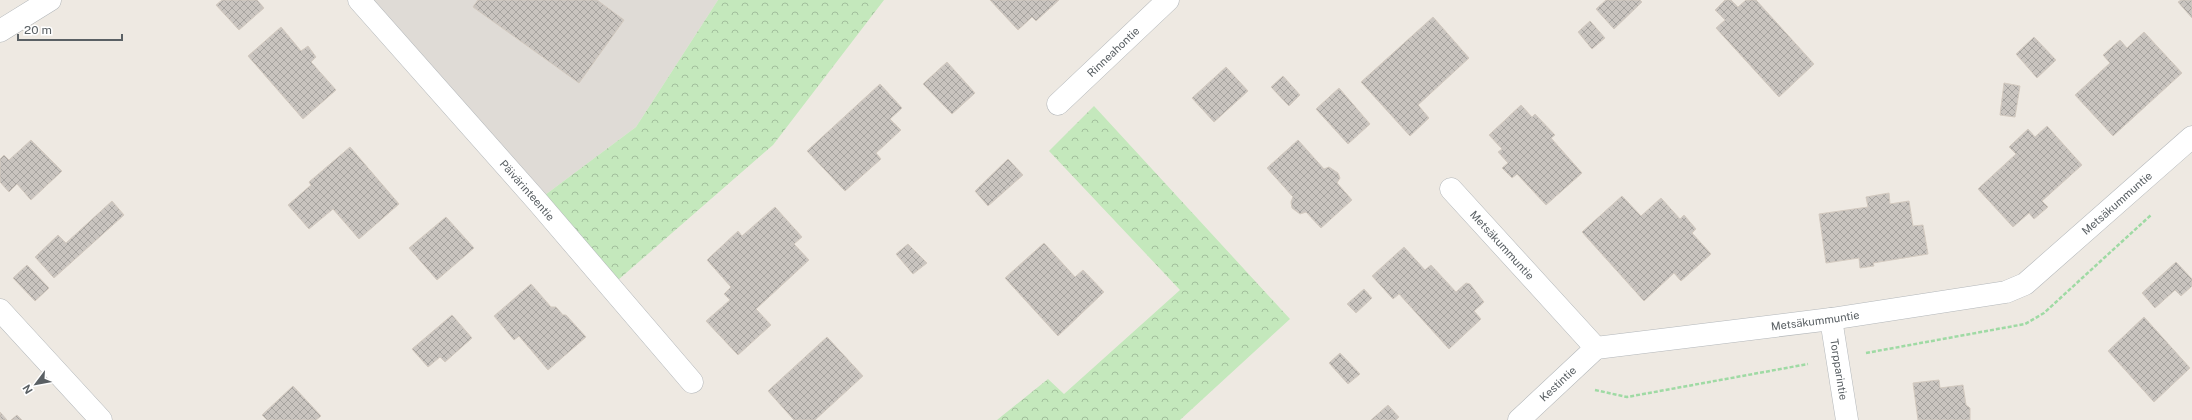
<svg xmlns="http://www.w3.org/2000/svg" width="2192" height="420" font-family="'Public Sans',sans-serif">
<defs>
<pattern id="forest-crowns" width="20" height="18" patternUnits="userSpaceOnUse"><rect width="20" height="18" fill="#c4e8bc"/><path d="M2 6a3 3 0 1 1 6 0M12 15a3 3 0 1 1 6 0" fill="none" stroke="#a2bf9c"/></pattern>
<pattern id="building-cross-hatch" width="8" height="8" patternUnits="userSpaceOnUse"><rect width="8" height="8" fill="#c9c4bf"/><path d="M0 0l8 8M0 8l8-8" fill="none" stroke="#a6a39f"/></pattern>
</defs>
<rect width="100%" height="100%" fill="#eee9e2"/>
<path fill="#dfdbd6" d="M359,0H718L636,127L537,201Z"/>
<path fill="url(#forest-crowns)" d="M718,0H884L773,145L610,287L537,201L636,127Z
M1094,106L1290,319L1180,420H997L1048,379L1064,394L1180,290L1049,151Z"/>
<path fill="url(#building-cross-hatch)" stroke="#d3cac0" d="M222,0H257L264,8L239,30L216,5Z
M478,0H597L624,20L579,83L473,7Z
M990,0H1059L1036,21L1032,17L1018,30Z
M1606,0H1640L1642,2L1614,29L1596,9Z
M1725,0H1731L1738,7L1746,0H1756L1814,64L1779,97L1716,28L1725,20L1715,10Z
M2181,0H2192V18L2178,2Z
M1433,17L1469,58L1418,105L1429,118L1410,136L1361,82Z
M1590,21L1605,38L1592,49L1578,32Z
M281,27L301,51L308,46L316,57L311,62L336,90L303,119L248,56Z
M2144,32L2182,73L2113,136L2075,95L2110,63L2103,55L2120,40L2127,48Z
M2034,37L2056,60L2037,78L2016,54Z
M947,62L975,93L952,114L923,84Z
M1226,67L1248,91L1214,122L1192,98Z
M1283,76L1300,95L1289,106L1271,87Z
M2004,83L2020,86L2015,117L2000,115Z
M880,84L902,108L890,119L901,130L876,153L881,159L845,191L807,151Z
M1339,88L1370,124L1348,144L1316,109Z
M1521,105L1532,117L1535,114L1555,135L1551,138L1582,173L1546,205L1517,174L1512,178L1502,168L1508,163L1498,152L1502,149L1489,135Z
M2047,126L2082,165L2042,201L2048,207L2034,219L2029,213L2013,227L1978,189L2016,154L2009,147L2028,129L2035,137Z
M31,140L62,171L31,200L17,184L9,192L0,182V159L4,155L9,160Z
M1298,140L1324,169L1329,167L1338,173L1340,178L1337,183L1352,200L1321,228L1306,212L1300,214L1292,208L1291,202L1293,197L1267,168Z
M350,147L399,204L359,239L333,209L309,229L288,205L311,185L309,182Z
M1008,159L1023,175L988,206L975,191Z
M1889,193L1890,204L1909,201L1913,226L1923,225L1928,254L1873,263L1874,266L1860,268L1859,258L1826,263L1819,214L1868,207L1866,197Z
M1622,196L1641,216L1661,198L1680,219L1684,215L1696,229L1692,233L1711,254L1681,281L1674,273L1644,301L1582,232Z
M112,201L124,215L54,278L35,257L58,235L66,243Z
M775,207L802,237L794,244L809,260L756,309L771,325L738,355L706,321L730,300L724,294L731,287L707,260L738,231L742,236Z
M446,217L474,248L437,280L409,248Z
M1044,243L1075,277L1083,270L1104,292L1058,336L1005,278Z
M908,244L927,263L913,274L896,254Z
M1404,247L1425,270L1431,265L1456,292L1466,283L1470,284L1484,302L1474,311L1481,319L1449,349L1399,294L1393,299L1372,276Z
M2176,262L2192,279V286L2181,296L2175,290L2155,308L2142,293Z
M27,265L49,288L35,301L13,278Z
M531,284L551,307H556L563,315H566L586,337L548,370L519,336L514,340L494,316Z
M1364,289L1372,298L1356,313L1347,304Z
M452,315L472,338L445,362L440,357L428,367L412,349Z
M2144,317L2190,368L2154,402L2108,351Z
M827,337L863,376L815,420H794L768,391Z
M1340,353L1360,374L1348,384L1329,363Z
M1939,380L1940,388L1963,385L1966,405L1970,408V420H1918L1913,383Z
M293,386L321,416L316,420H267L262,415Z
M1388,405L1399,417L1396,420H1371Z
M0,412L7,420H0Z
M17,415L22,420H11Z"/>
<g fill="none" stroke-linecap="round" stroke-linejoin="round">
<g stroke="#b3b7ba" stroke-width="23">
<g id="minor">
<path id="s1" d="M359,0L537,201L692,382"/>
<path id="s2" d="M1058,104L1168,0"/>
<path id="s3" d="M1451,189L1596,348L1831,319L2006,292L2025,284L2192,137"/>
<path d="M0,310L101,420"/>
<path id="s4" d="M1831,319L1847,420"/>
<path id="s5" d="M1519,420L1596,348"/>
</g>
</g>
<g stroke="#b3b7ba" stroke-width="23">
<path id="tertiary" d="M0,31L50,0"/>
</g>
<path stroke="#9fdaa4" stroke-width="2.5" stroke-dasharray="4 2" stroke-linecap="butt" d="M1866,353L2025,324L2044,313L2151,215
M1595,390L1627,397L1808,364"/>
<use href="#minor" stroke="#fff" stroke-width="22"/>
<use href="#tertiary" stroke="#fff" stroke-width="22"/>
</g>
<g text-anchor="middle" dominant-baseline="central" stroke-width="3" stroke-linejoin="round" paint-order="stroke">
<g font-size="11" fill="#5a6064" stroke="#fff">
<text stroke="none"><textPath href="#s2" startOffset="76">Rinneahontie</textPath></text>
<text stroke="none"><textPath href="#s1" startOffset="254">Päivärinteentie</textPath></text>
<text stroke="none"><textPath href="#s3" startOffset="772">Metsäkummuntie</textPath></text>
<text stroke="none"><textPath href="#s3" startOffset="76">Metsäkummuntie</textPath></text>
<text stroke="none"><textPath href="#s3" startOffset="436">Metsäkummuntie</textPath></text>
<text stroke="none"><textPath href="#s4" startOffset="51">Torpparintie</textPath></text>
<text stroke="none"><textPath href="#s5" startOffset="53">Kestintie</textPath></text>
</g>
</g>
<g transform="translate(36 384) rotate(238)" stroke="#ffffff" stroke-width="3" paint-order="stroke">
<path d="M0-3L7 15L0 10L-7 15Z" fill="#5a6064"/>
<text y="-6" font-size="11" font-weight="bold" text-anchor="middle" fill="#5a6064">N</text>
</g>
<path d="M18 34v6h104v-6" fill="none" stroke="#5a6064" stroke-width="2"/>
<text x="24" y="34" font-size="12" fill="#5a6064" stroke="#ffffff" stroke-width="3" paint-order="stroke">20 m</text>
</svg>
